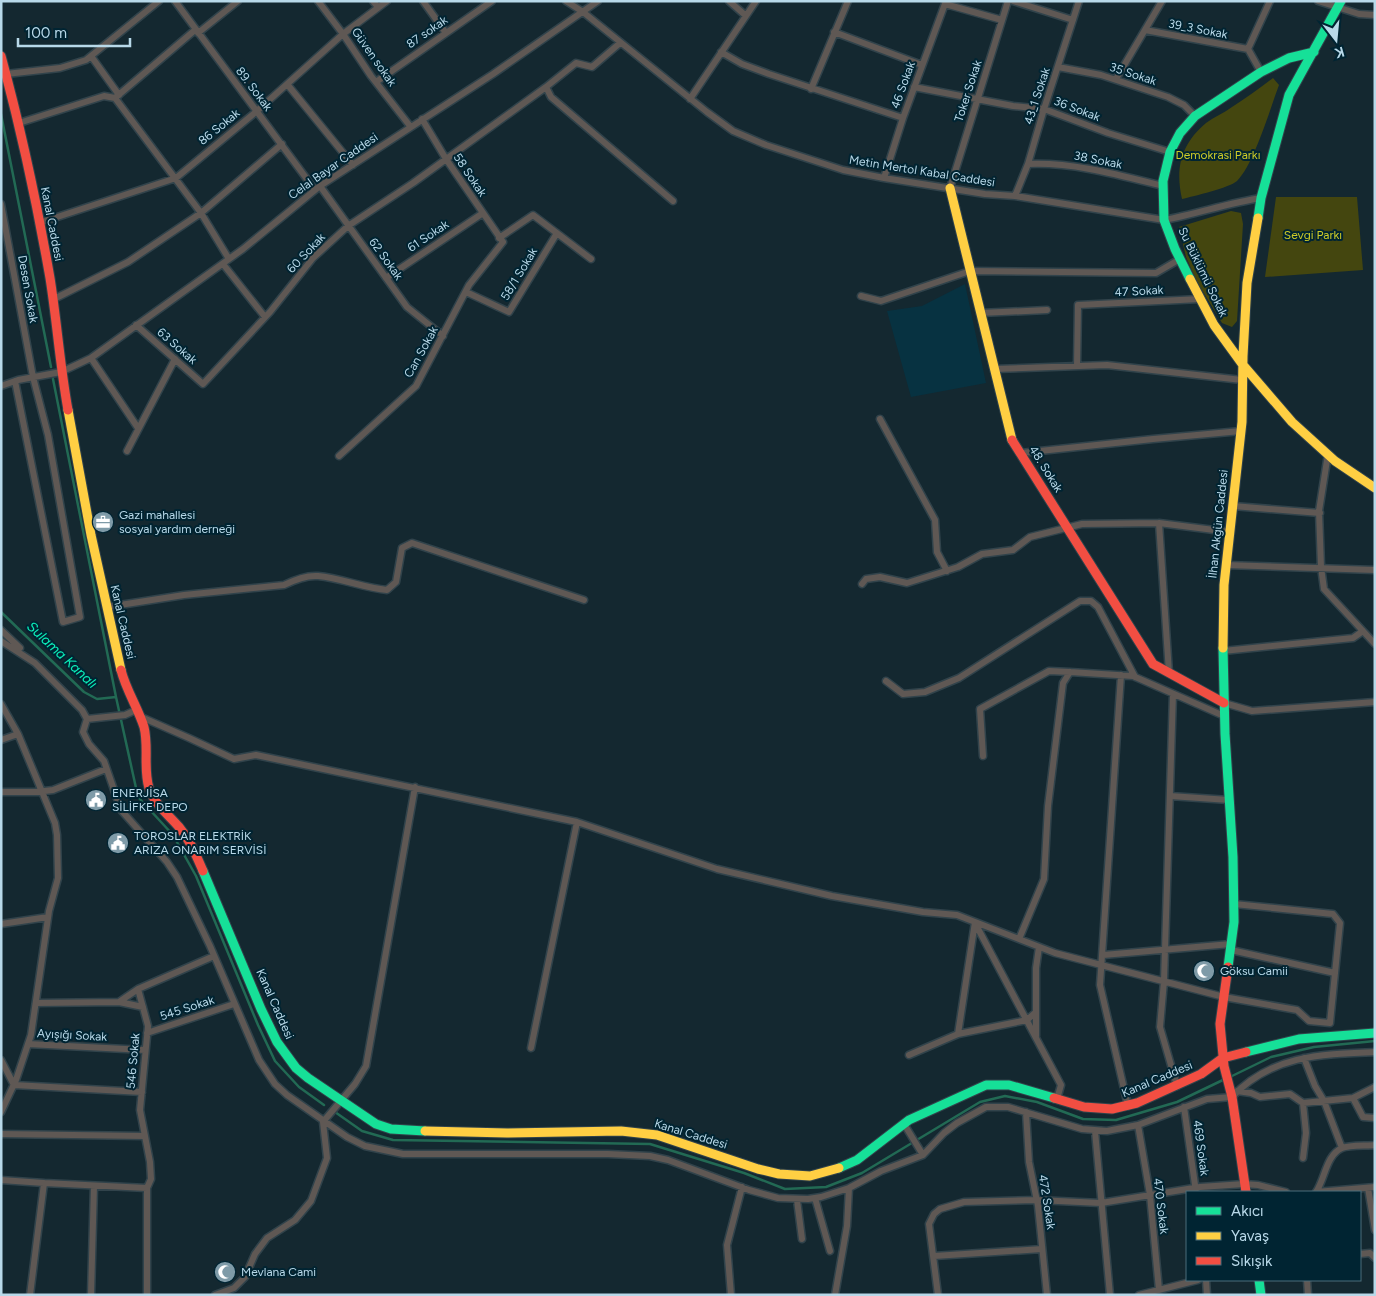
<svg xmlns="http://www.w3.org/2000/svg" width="1376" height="1296" font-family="Figtree,sans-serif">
<rect width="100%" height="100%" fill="#142830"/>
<path fill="#073241" d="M965,284L986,383L911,397L887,311L922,306Z"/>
<path fill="#44460f" d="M1273,78L1279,85C1270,109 1254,164 1237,181C1229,188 1194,196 1182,199C1175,168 1181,144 1206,123C1214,117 1224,113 1232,107C1246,98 1260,88 1273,78Z
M1276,197H1357L1363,270L1265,277Z
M1231,211L1241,213L1243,224L1237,321L1232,327L1222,323L1197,282L1186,257L1179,227Z"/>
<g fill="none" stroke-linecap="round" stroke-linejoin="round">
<path stroke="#226a54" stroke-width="2.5" d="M1,114L51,367
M53,379L116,697L138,797L173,835L196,876L258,1025L275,1061L299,1087L324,1105
M1,612L84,692L97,699L116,697
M1230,1077L1271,1057L1314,1047L1375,1041
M335,1112L362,1131L393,1140L650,1144L744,1173L785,1189L826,1187L862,1173L980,1102L1005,1096L1037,1102L1083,1119L1116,1120L1177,1102L1225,1079"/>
<g stroke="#31434b" stroke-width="9">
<path id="street" d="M175,1L315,190
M318,1L343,34L371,76L410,126
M373,1L378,7
M423,1L446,33
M566,1L583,12L707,112L733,131L766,145L843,170L884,178L985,194L1015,196L1164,220C1197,214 1228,203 1261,198
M729,1L745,15
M1013,1L1073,20
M1318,1L1359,14L1375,15
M945,4L1002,20
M1145,30L1248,49
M834,32L922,65
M198,33L238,1
M721,52L742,64L769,74L903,118
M91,56L119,95
M1058,67L1101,75L1168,97L1184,105L1195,116
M1261,72L1248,49L1270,1
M6,74L60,68L86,60L159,1
M1116,79L1162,1
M376,82L492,1
M287,84L353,165
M546,87L576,63L592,67L620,43
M914,87L1013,106L1044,109L1108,133L1170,152
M811,89L848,1
M115,98L195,30
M690,99L756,1
M19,123L104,96L115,98L201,213L229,259
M1028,164C1073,162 1119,175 1163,186
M884,178L903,118L946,1
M320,186L407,307L443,336
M950,188L1008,1
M1015,196L1028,164L1044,109L1079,1
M1,204L33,377L48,435L80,617L63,622L15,381
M39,223L176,178L257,111L343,34L387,1
M499,238L533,215L591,259
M223,264L265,317
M386,278L483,213
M466,292L509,312L557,233
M861,296L881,301L970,271L1156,273L1180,259
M54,299L128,262L201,213L282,144
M980,313L1047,310
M136,325L203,384L270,312L313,258L348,226L413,183L546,87L551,97L673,201
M91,358L138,428
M1077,366L1078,305L1200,299
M994,369L1107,365L1242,380
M1,386L18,380L61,372L91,358L243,249L320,186L493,74L598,1
M880,419L935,520L937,552L947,571
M127,451L175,359
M1021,453L1153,439L1241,431
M1328,454L1319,511L1321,567L1324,589L1375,644
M339,456L416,386L469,285L503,242L446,159L422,119
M1233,506L1320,513
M1159,523L1169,673
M1226,565L1375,570
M862,584L866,579L880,577L907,583L958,567L982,554L1013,550L1030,537L1082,524L1159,523L1230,532
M107,607L184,595L284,585C294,580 306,575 318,576C341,578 364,588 387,590L396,582L402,548L412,543L584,600
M1,630L20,648
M1,641L35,663L82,710L87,719
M1223,651L1353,638L1363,631
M1121,675L1100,985L1128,1106
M886,681L903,694L925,692L959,678L1080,601H1091L1098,607L1135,677
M1173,694L1164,981L1160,1027L1177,1086
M1224,703L1252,711L1375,702
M1,704L18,734L55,823L57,835L58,878L49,911L31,1035L16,1080L1,1112
M136,710L125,715L87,719L83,732L89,744L104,761L121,810L167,862L177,877L210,946L259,1060L275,1084L287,1095L347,1137L365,1146L403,1154H608L650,1156L668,1160L749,1190L778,1198L808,1199L821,1197L849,1188L881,1171L923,1155L944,1133L957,1123L986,1107H1008L1082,1129L1107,1131L1138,1125L1207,1099L1232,1097C1271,1055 1322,1054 1375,1052
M139,716L189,738L234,759L256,755L577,822L717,869L832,896L923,912L957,915L1055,953L1224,997L1297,1010L1309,1021L1330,1023L1340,923L1333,914L1234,904
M1,740L18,734
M983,756L980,709L1049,671L1070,672L1133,676L1224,716
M1,792H36L53,790L106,769
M1170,796L1229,800
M975,923L1061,1085L1057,1099
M1,924L48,917
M1019,939L1044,879L1048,806L1063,683L1070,672
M1231,950L1335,973
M1103,955L1231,944
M119,1002L138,989
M36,1003L119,1002L143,1007
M147,1033L234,1004
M958,1034L975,922
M1036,1036V968L1039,947
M28,1044L145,1050
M531,1048L577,822
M909,1055L958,1034L1027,1020L1036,1012
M1304,1058L1315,1086L1324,1101L1342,1148
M1,1060L14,1085L142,1092
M1237,1091L1251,1093L1260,1097L1290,1094L1303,1103L1353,1098L1375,1087
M1353,1098L1363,1117L1375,1118
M1303,1103L1306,1133L1303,1158
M1184,1107L1196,1192
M1026,1112L1029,1162L1038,1206L1047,1295
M904,1124L923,1155
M1138,1125L1150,1195L1159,1290
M1095,1131L1110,1295
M1,1134L145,1136
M1,1180L44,1183L30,1295
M44,1183L147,1188V1295
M147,1188L151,1179L150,1162L140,1110L148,1026L138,989L214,956
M1368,1188L1375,1230
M1316,1192C1325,1179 1326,1155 1342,1148C1349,1145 1367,1146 1375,1145
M1316,1192L1375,1187
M815,1198L830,1251
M797,1200L802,1239
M1360,1254L1370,1253L1375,1258
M934,1256L1042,1249
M1206,1280L1207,1295
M1307,1280L1308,1295
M91,1295L94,1186
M215,1295L234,1288L245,1277L255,1254L267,1238L295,1220L311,1201L327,1158L323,1122L355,1084L366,1066L415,787
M731,1295L727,1245L742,1187
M835,1295L847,1226L849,1188
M938,1295L929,1224L934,1214L940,1209L964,1202L1037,1200L1101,1203L1200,1187L1244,1184L1258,1185L1286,1192
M1139,1295L1198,1280"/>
</g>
<g stroke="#31434b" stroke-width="11">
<path id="fast" d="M1258,218L1261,198L1289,95L1341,1
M1190,279L1175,249L1164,220L1163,181L1170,152L1180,133L1195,116L1261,72L1289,58L1314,52
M1223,648L1225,734L1233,857L1234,922L1228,967
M203,871L261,1009L277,1042L296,1068L308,1078L376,1124L391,1129L425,1131
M1246,1052L1299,1039L1375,1033
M839,1168L857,1160L909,1120L986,1085H1009L1054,1098
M1259,1280L1261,1295"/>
</g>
<g stroke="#31434b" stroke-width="11">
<path id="slow" d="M950,188L1012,440
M1190,279L1214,325L1243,365L1292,422L1335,461L1375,488
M68,410L91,535L121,670
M1223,648L1224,585L1242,422L1243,356L1247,283L1258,218
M425,1131L507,1133L621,1131L657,1135L758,1169L779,1174L810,1176L839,1168"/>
</g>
<g stroke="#31434b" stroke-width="11">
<path id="jam" d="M1,56C21,129 37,204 50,278C57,322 60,366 68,410
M1012,440L1153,664L1224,703
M121,670C126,690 138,708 144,727C149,747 143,769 149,788C154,804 169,815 179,827C190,840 196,855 203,871
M1228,967L1220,1024L1224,1066L1232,1097L1246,1192
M1054,1098L1084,1107L1112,1109L1137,1103L1201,1074L1223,1058L1246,1052"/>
</g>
<use href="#street" stroke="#5f5854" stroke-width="6"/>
<use href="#fast" stroke="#16e098" stroke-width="9"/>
<use href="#slow" stroke="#ffcf43" stroke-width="9"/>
<use href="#jam" stroke="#f24e42" stroke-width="9"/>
</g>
<defs>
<g id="office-disc" transform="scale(1.125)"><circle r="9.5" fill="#7f9ba8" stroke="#002432"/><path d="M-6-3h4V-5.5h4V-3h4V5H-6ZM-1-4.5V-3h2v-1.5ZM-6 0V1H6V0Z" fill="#fff"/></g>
<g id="civic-disc" transform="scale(1.125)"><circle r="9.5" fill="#7f9ba8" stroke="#002432"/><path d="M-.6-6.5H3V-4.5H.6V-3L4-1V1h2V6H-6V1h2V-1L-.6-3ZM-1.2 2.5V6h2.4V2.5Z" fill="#fff"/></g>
<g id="mosque-disc" transform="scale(1.125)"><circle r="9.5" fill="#7f9ba8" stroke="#002432"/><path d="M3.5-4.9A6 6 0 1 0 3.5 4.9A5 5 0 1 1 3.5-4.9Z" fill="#fff"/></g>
</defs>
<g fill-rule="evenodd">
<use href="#office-disc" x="103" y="522"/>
<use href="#civic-disc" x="96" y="800"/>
<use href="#civic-disc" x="118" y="843"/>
<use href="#mosque-disc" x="1204" y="971"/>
<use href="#mosque-disc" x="225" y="1272"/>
</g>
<g text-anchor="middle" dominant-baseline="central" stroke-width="4" stroke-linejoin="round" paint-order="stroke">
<g font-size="12" fill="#b8d9e9" stroke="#002432">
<text transform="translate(1198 29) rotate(11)">39_3 Sokak</text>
<text transform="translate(427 32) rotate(-35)">87 sokak</text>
<text transform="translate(374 57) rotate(55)">Güven sokak</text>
<text transform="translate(1133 74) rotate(18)">35 Sokak</text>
<text transform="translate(903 85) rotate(-70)">46 Sokak</text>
<text transform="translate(254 89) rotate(53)">89. Sokak</text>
<text transform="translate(968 91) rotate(-72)">Toker Sokak</text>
<text transform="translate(1037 96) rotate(-72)">43_1 Sokak</text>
<text transform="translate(1077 109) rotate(21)">36 Sokak</text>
<text transform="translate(219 127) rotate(-39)">86 Sokak</text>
<text transform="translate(1098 160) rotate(11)">38 Sokak</text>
<text transform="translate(333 166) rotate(-35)">Celal Bayar Caddesi</text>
<text transform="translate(922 171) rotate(9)">Metin Mertol Kabal Caddesi</text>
<text transform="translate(470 175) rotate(56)">58 Sokak</text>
<text transform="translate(52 224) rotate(79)">Kanal Caddesi</text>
<text transform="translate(428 236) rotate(-34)">61 Sokak</text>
<text transform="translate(306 253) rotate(-47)">60 Sokak</text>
<text transform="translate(386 259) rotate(54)">62 Sokak</text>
<text transform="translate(1203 272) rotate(64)">Su Büklümü Sokak</text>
<text transform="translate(519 274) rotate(-59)">58/1 Sokak</text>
<text transform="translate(28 289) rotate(80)">Desen Sokak</text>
<text transform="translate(1139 291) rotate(-3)">47 Sokak</text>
<text transform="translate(177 346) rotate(41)">63 Sokak</text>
<text transform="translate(421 352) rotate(-61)">Can Sokak</text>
<text transform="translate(1046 469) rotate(58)">48. Sokak</text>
<text transform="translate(1218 524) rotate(-84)">İlhan Akgün Caddesi</text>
<text transform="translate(123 622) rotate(77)">Kanal Caddesi</text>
<text transform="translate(275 1004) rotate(66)">Kanal Caddesi</text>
<text transform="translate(187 1008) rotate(-18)">545 Sokak</text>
<text transform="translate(72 1035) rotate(3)">Ayışığı Sokak</text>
<text transform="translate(133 1061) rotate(-85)">546 Sokak</text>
<text transform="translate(1157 1079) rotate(-23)">Kanal Caddesi</text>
<text transform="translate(691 1134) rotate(17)">Kanal Caddesi</text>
<text transform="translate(1201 1148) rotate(82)">469 Sokak</text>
<text transform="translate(1047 1202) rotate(81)">472 Sokak</text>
<text transform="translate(1161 1206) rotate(83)">470 Sokak</text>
</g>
<g font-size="12" fill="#cecc27" stroke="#002432">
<text x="1218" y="155">Demokrasi Parkı</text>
<text x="1313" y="235">Sevgi Parkı</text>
</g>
<g font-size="12" fill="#b8d9e9" stroke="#002432" text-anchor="start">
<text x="119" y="515">Gazi mahallesi<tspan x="119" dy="14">sosyal yardım derneği</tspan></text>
<text x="112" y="793">ENERJİSA<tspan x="112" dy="14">SİLİFKE DEPO</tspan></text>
<text x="134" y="836">TOROSLAR ELEKTRİK<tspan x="134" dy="14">ARIZA ONARIM SERVİSİ</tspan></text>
<text x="1220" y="971">Göksu Camii</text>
<text x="241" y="1272">Mevlana Cami</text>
</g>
<g font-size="14" font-style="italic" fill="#0bf0ba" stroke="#002432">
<text transform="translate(62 655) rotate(43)">Sulama Kanalı</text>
</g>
</g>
<rect width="1376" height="1296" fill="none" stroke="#b8d9e9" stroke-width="5"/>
<rect x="1186" y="1191" width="175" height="90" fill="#002432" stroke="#4a6c7b"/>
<rect x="1196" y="1207" width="25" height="8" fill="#16e098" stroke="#4a6c7b"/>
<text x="1231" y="1216" font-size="15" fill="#b8d9e9">Akıcı</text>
<rect x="1196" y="1232" width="25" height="8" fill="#ffcf43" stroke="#4a6c7b"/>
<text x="1231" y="1241" font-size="15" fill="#b8d9e9">Yavaş</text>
<rect x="1196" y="1257" width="25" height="8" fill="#f24e42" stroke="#4a6c7b"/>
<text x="1231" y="1266" font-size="15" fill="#b8d9e9">Sıkışık</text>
<g transform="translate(1336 40) rotate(164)" stroke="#002432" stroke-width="4" paint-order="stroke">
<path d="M0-4L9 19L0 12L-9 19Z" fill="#b8d9e9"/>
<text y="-8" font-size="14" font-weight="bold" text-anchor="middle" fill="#b8d9e9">K</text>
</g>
<path d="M18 38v8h112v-8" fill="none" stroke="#b8d9e9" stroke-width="2.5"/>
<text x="25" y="38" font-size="15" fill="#b8d9e9" stroke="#002432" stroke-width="4" paint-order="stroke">100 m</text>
</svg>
